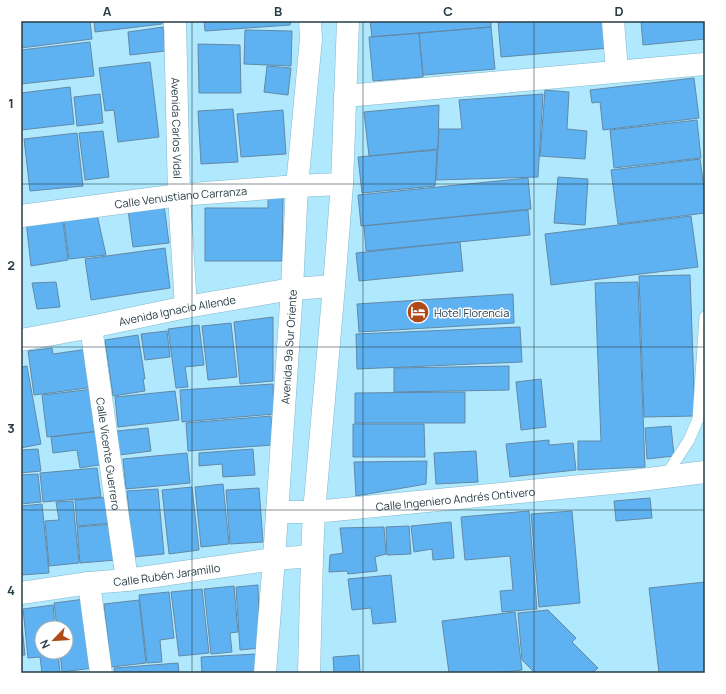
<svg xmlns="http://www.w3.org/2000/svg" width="726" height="694" font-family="Manrope,sans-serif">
<rect width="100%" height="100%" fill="#b0e8fd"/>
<path fill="#5eb2f2" stroke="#6289a7" d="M21,21H90L92,39L21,48Z
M94,21H162V24L95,32Z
M204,21H291L290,25L205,31Z
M370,21H491V27L372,37Z
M498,21H607L610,48L501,57Z
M641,21H705V39L643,45Z
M163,27L165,51L130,55L128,32Z
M491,27L495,69L423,75L419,33Z
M245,30L292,31L291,66L244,64Z
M419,33L423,77L373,81L369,37Z
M90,42L94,76L21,84V50Z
M198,44L240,45L241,93H199Z
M150,62L159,137L118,142L114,110L105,111L99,68Z
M267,66L291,68L288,95L264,92Z
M694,78L699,118L603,130L600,102L592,103L590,90Z
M70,87L74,124L21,130V93Z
M545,90L569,92L567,129L587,131L585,159L540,156Z
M100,94L103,123L77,126L74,97Z
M543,94L538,177L436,180L439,129H462L459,100Z
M439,105L438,149L369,156L364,112Z
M233,109L238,162L201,164L198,111Z
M283,110L286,154L241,157L237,114Z
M697,120L701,158L614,168L610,130Z
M103,131L109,177L85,180L79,133Z
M77,133L83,186L30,191L24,139Z
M437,150L435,186L362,193L358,157Z
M700,159L705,196V213L618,224L611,170Z
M558,177L588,179L585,225L554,223Z
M528,178L531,209L361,226L358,195Z
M268,198H283L282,261H205V208H268Z
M164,205L169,243L133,247L128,210Z
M96,210L106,255L69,259L63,215Z
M528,210L530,235L366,251L364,226Z
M62,215L68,260L31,266L26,221Z
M691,216L698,267L551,285L545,234Z
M460,242L463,271L359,281L356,253Z
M165,248L170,288L91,300L85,259Z
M690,275L695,416L644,417L639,276Z
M56,282L60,307L37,309L32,283Z
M638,282L645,467L578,470V441H601L595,283Z
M513,294L514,323L359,332L357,304Z
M273,317V381L240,384L234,322Z
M231,323L237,377L208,380L202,326Z
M199,325L204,365L185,367L188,387L176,388L168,329Z
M520,327L522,362L357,369L356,334Z
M167,331L170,357L145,360L141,334Z
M138,335L145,379H143L145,391L113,396L105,340Z
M52,348L53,354L88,349L95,387L34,395L28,351Z
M27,366L41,444L21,448V367Z
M509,366V390L394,392V368Z
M541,379L546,427L521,430L516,382Z
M273,384L274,414L182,422L180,390Z
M94,389L99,431L47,437L42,395Z
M175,391L179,420L118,427L115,397Z
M465,392V423H355V393Z
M271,416L273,445L188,451L186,423Z
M353,424H424L425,457H353Z
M671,426L674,456L647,459L645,428Z
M148,428L151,451L119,455L116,431Z
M101,431L105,464L80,468L77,450L53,453L51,437Z
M549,440V445L573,443L576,470L510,477L506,444Z
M38,449L41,471L21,473V450Z
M253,449L255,475L223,477L222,464L199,466V453Z
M476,451L478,482L436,484L434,453Z
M187,453L190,483L126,489L123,459Z
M427,461L426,484L356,496L354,462Z
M97,468L101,497L43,502L40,473Z
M38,474L41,502L21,504V475Z
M223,484L229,544L201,547L195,487Z
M192,487L199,550L169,554L162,490Z
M259,488L263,542L230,544L226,490Z
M158,489L164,554L133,557L127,491Z
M110,497L113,523L77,526L75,500Z
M650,498L652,518L616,521L614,501Z
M73,501L79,563L49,566L45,521L59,520L56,502Z
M42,504L49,573L21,575V506Z
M529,511L537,609L502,612L500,591L513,590L510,556L465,560L461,517Z
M572,511L580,603L539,607L531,514Z
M451,522L454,558L433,560L432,549L414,552L411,526Z
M114,524L116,560L80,563L77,527Z
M409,526L411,554L387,555L386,527Z
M384,527L386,554L375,557L377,571L348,574L347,571L329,572L330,555L343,553L340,528Z
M391,575L396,622L373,624L371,608L352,610L348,579Z
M705,582V673H659L649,588Z
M258,585L260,648L240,650L236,587Z
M234,586L238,632L230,633L232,652L211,654L204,589Z
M202,589L209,653L179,656L171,592Z
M169,592L174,638L160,640L162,662L147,663L139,595Z
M85,599L93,668L62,672L60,652H66V628H57L54,603Z
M139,600L146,663L111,667L104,604Z
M53,605L55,628H42V652H58L60,673H42L40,657L28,658L23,609Z
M548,610L576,638L572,642L598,668L592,673H535L522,660L518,613Z
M515,612L522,670L495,673H449L442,621Z
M21,616L25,655H21Z
M256,654L257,673H202L201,657Z
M359,655L360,673H334L333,657Z
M178,663L179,673H115L114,668Z"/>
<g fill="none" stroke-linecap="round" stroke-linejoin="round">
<g stroke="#82b8cd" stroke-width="12">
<path id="lane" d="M665,477L689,440L698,419L705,317"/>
</g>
<g stroke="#82b8cd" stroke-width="23">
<g id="street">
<path id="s1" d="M175,21L179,195L186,307"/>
<path d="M613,21L617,71"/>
<path d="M345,96L705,64"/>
<path id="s2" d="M21,216L179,195L297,186L342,184"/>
<path id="s3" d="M91,327L127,580"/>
<path id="s4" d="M21,340L91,327L186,307L292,289L334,286"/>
<path id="s5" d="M277,512H314L633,481L705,472"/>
<path d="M89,583L101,673"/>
<path id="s6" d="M21,593L89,583L127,580L274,559L312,556"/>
</g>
</g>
<g stroke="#82b8cd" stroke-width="23">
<g id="secondary">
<path id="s7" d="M265,673L274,559L292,289L297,186L311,39L310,21"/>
<path d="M309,673L312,556L314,512L334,286L342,184L348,21"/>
</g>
</g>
<use href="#lane" stroke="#fff" stroke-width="11"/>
<use href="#street" stroke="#fff" stroke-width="22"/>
<use href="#secondary" stroke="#fff" stroke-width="22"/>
</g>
<path fill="none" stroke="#263c44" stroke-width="1" stroke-opacity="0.55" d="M192,21V673M363,21V673M534,21V673M21,184H705M21,347H705M21,510H705"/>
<defs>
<g id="hotel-disc" transform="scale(1.15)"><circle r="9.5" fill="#af4a18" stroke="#fff"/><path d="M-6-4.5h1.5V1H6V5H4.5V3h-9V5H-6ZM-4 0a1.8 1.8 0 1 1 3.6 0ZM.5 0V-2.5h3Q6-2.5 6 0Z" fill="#fff"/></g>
</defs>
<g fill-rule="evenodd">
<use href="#hotel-disc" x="418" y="312"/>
</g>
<g text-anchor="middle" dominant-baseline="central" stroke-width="3" stroke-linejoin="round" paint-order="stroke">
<g font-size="11" fill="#263c44" stroke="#fff">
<text stroke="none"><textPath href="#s1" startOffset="107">Avenida Carlos Vidal</textPath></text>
<text stroke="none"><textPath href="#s2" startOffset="161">Calle Venustiano Carranza</textPath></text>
<text stroke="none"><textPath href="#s4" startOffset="159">Avenida Ignacio Allende</textPath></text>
<text stroke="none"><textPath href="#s7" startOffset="327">Avenida 9a Sur Oriente</textPath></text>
<text stroke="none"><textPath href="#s3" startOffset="128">Calle Vicente Guerrero</textPath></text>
<text stroke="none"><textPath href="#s5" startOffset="179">Calle Ingeniero Andrés Ontivero</textPath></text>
<text stroke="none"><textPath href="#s6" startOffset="147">Calle Rubén Jaramillo</textPath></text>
</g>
<g font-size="11" fill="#263c44" stroke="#fff" text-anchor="start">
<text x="434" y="312">Hotel Florencia</text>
</g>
</g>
<rect width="726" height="694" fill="none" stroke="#ffffff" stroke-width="44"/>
<g transform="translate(54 640) rotate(245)"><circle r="19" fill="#ffffff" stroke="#a8b1b4"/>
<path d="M0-3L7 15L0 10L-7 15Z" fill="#af4a18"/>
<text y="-6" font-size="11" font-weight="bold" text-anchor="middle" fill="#263c44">N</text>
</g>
<rect x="22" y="22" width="682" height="650" fill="none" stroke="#263c44" stroke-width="1.5"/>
<g font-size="13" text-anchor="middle" font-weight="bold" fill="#263c44">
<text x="107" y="16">A</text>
<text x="278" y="16">B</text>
<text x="448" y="16">C</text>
<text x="619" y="16">D</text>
<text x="11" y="108">1</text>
<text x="11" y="270">2</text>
<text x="11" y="433">3</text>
<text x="11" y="595">4</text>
</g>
</svg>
